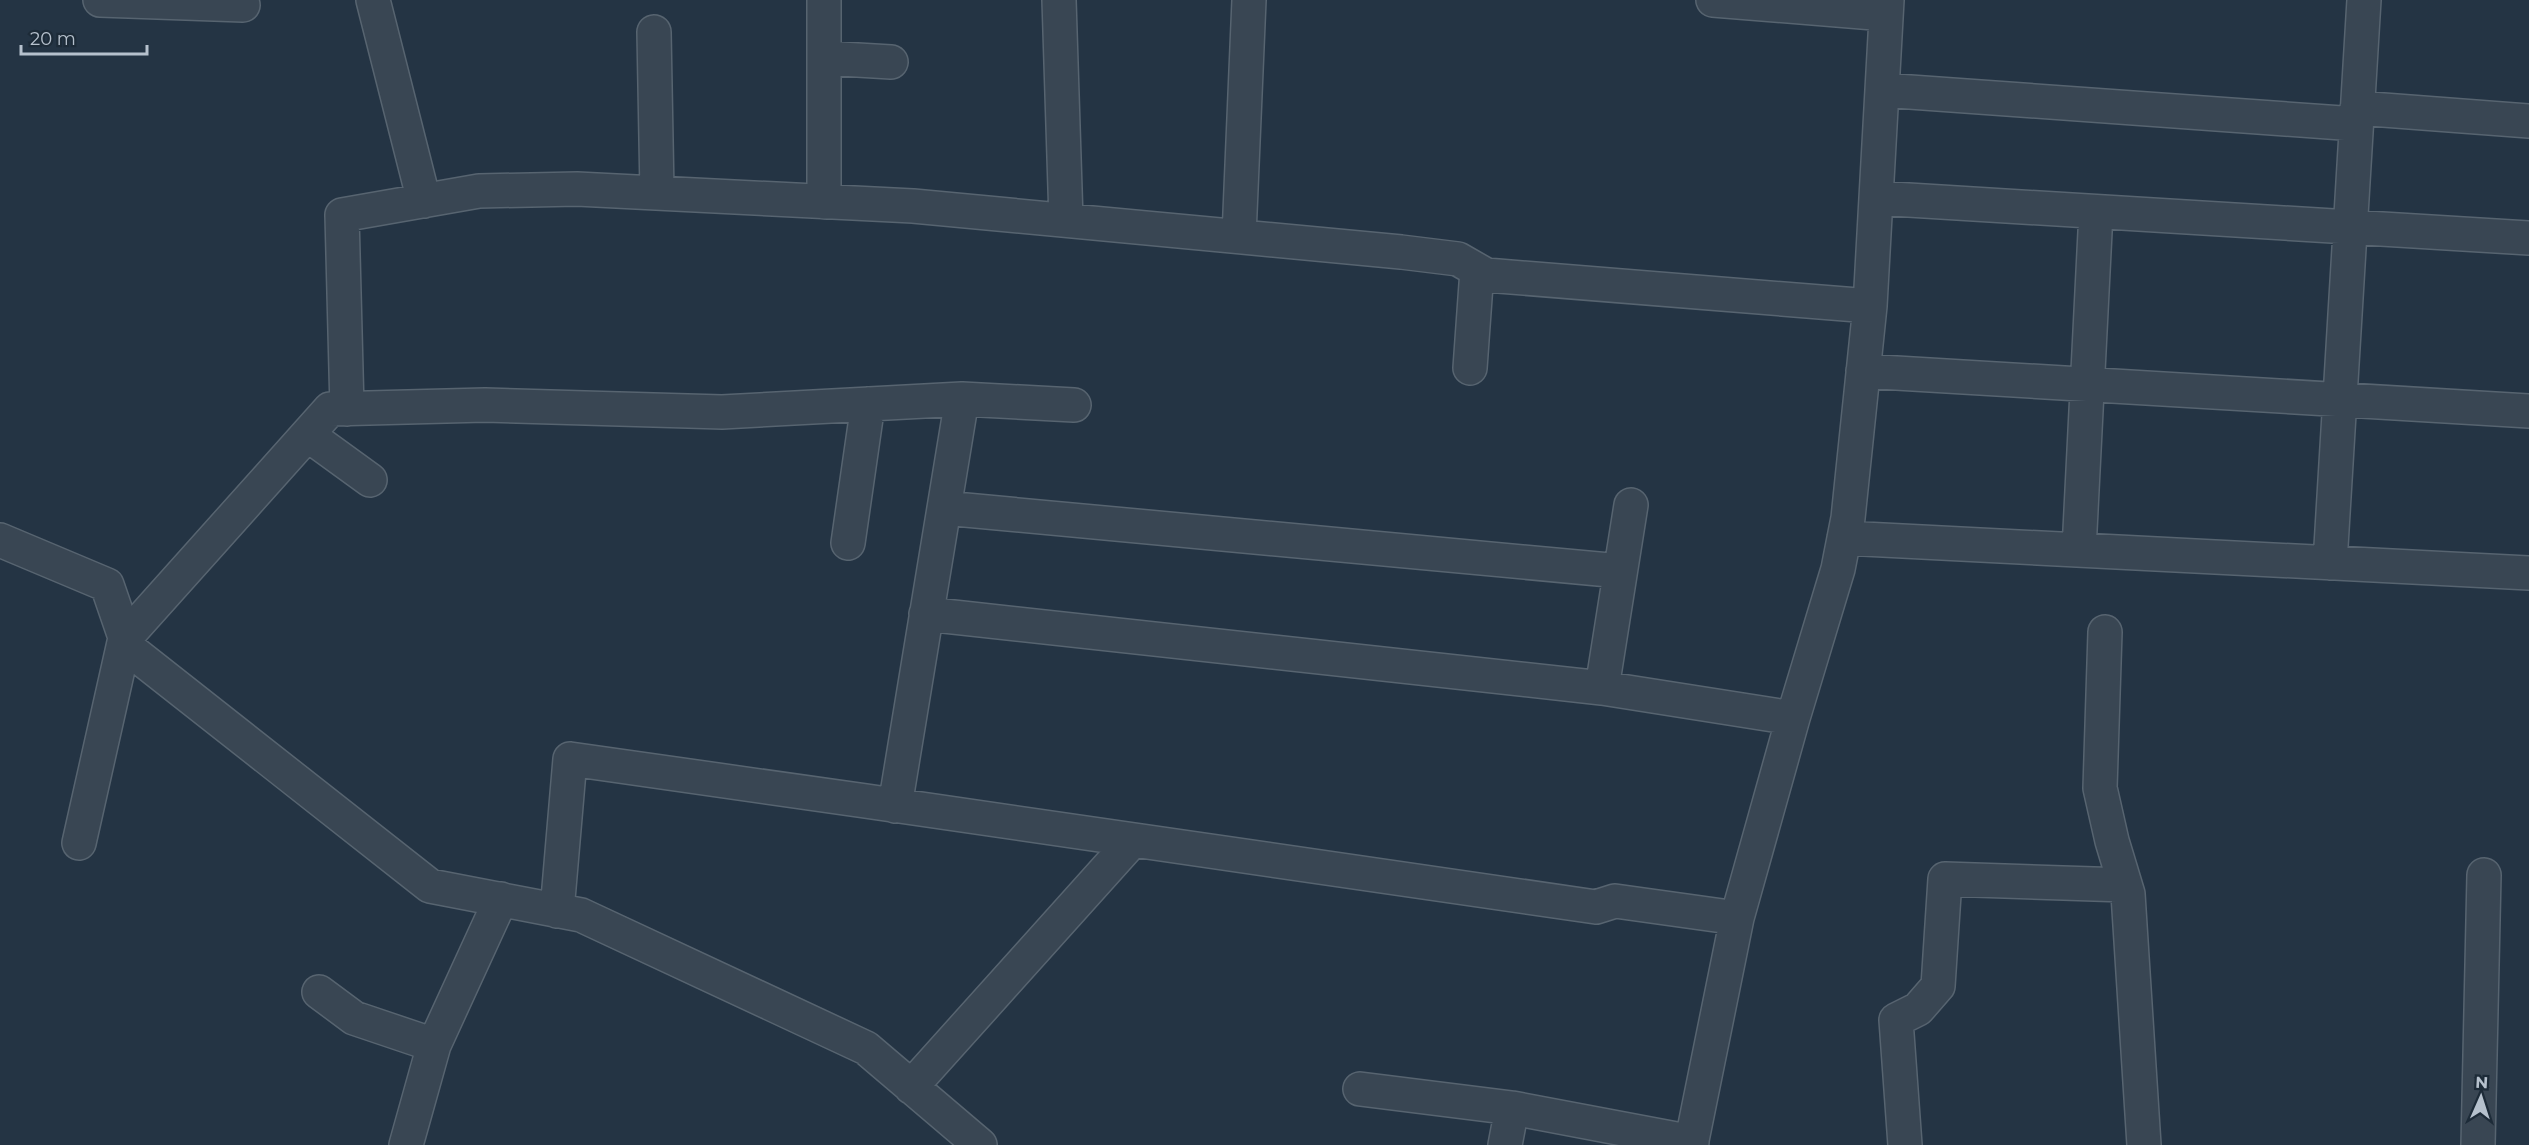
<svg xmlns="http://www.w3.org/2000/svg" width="2529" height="1145" font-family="Montserrat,sans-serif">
<rect width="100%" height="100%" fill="#243444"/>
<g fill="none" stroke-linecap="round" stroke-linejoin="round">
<g stroke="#576470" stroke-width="36">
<path id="minor" d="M100,0L243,5
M373,0L424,201
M1059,0L1066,220
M1713,0L1886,14
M654,32L657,193
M824,58L891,62
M1882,90L2356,124
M2357,108L2529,121
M1876,198L2529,238
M824,202V0
M1239,236L1249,0
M1470,368L1477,270
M1863,371L2529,411
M347,409L342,215L479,191L577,189L913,206L1401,252L1458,259L1486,275L1870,306
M308,435L370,480
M944,508L1620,571
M1844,538L2529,573
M0,540L107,585L129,649L430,886L581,915L866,1048L980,1145
M848,543L868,404
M2079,550L2096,212
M2330,563L2364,0
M926,614L1602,688L1793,718
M2105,632L2100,788L2112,841L2128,894L2144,1145
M1602,688L1631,505
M895,806L962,399
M79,843L125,638L330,409L485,405L722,412L962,399L1074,405
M557,911L570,759C912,808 1254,855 1596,907L1615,901L1737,918
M319,992L354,1018L434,1045
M911,1087L1132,841
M1360,1089L1512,1108L1692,1142
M406,1145L434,1045L501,899
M1505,1145L1512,1108
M1691,1145L1737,918L1793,718L1838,569L1848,518L1870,306L1887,0
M1905,1145L1896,1020L1918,1009L1938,986L1945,879L2125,885
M2478,1145L2484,875"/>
</g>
<use href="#minor" stroke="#394653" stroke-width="33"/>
</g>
<g transform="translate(2481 1097) rotate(3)" stroke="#1d2b38" stroke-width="4.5" paint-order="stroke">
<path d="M0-4.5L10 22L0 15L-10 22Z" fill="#b6c1cd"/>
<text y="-9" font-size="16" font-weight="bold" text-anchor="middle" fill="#b6c1cd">N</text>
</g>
<path d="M21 45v9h126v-9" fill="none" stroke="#b6c1cd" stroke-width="3"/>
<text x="30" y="45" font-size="18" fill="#b6c1cd" stroke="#1d2b38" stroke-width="4.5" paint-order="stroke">20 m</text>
</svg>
